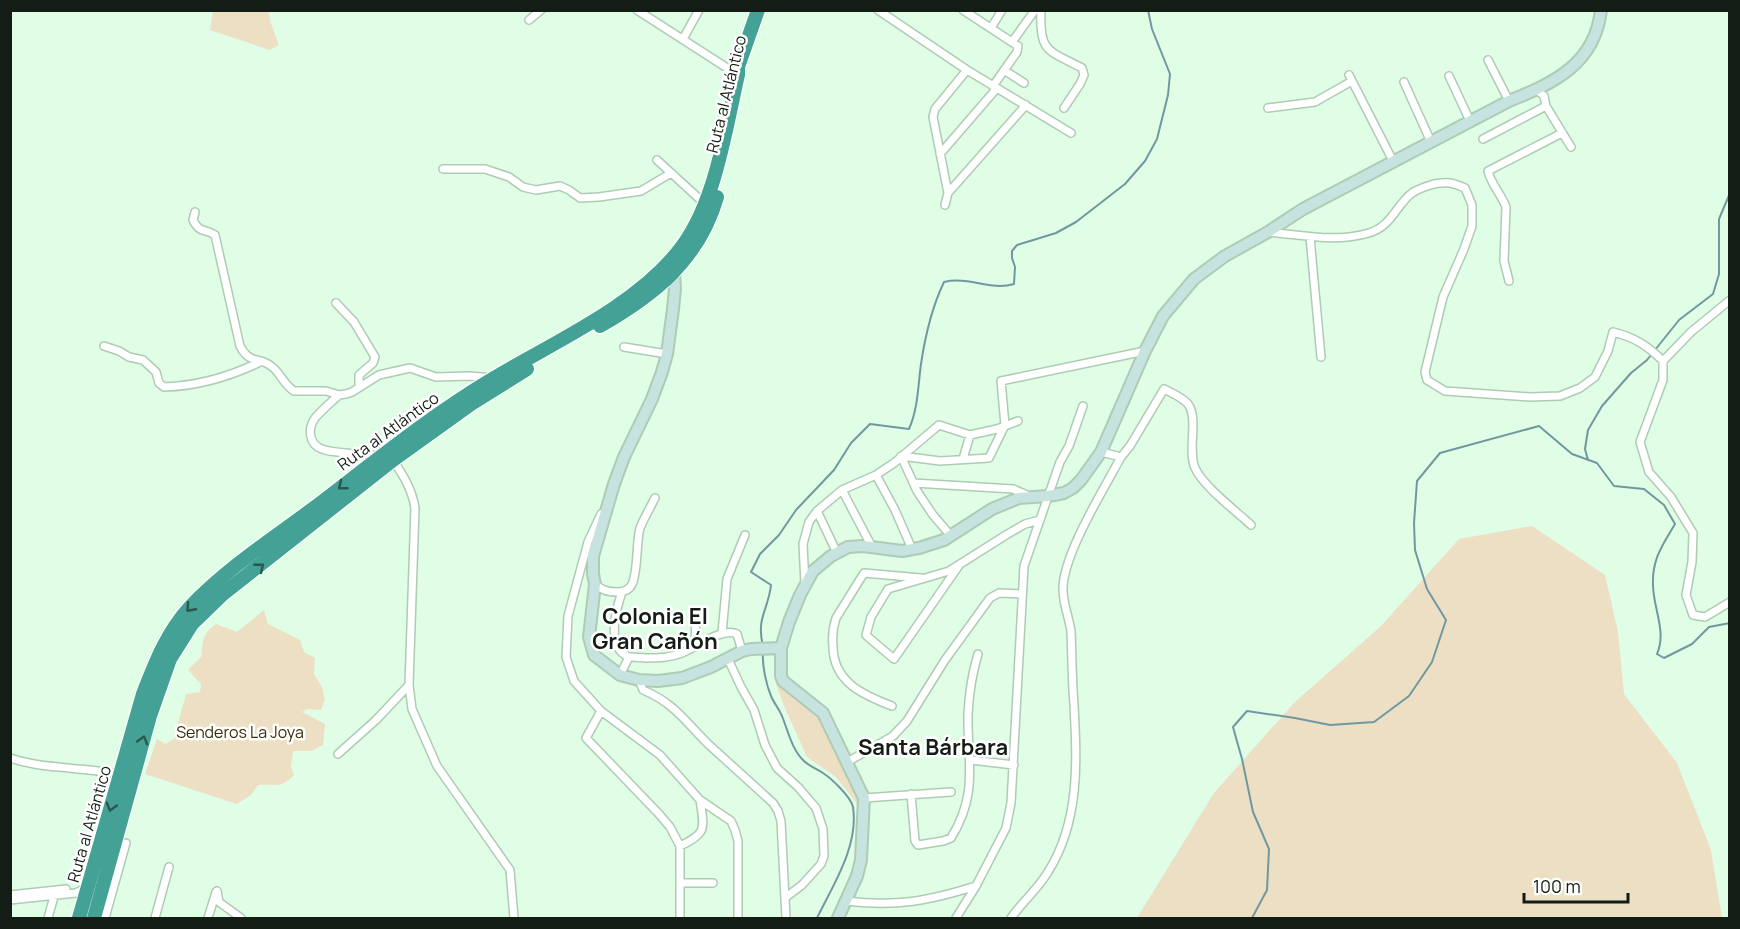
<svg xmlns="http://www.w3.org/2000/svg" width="1740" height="929" font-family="Manrope,sans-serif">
<rect width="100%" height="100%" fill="#e0fde5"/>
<path fill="#ecdfc4" d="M213,11H269L270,21L279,45L270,50L210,30Z
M1532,526L1605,575L1618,632L1624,694L1677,763L1711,850L1722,918H1137L1214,793L1295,702L1381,626L1459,539Z
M264,610L268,624L300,640L304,652L315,658L314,674L322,687L325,699L321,710L307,709L302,712L325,724L323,745L312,751H293L291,767L294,775C281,789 275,784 258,785L251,795L237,804L145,774L157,739L165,744L174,739L186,694L200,692L201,684L188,670L202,656C202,641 203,633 216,624L237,632Z
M780,679L822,715L862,802L858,805L836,777L807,757L784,706L775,681Z"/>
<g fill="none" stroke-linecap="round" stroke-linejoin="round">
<path stroke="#7198a0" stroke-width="2" d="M1588,460L1585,449L1588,430L1602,406L1631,373L1647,360L1679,320L1713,294L1719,274V219L1730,193
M763,646C756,618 768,611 771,585L751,572L760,554L779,535L796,510L834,470L851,443L870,424L909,429C918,409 918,386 921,364C925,337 932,307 944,282C969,276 990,291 1014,284L1015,267L1012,258V251L1017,245L1056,233L1076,222L1125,184L1145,161L1157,139L1168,95L1170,74L1152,29L1148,10
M763,652C762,665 766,684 771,696C774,703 779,709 782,716C788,731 792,750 804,761C809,766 817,769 823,773C832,779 851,797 853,807C859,846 833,885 817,918
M1252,918L1267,890L1269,849L1253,812L1242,759L1233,727L1247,711L1295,718L1330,725L1374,722L1409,696L1432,662L1446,620L1427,589L1415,550L1414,523L1417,481L1440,453L1539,426L1572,454L1597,463L1614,486L1644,489L1664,505L1675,524C1662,546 1652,559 1653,585C1653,608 1667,631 1657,654L1664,658L1692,644L1709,627L1730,623"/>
<g stroke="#aecbb4" stroke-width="10">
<path id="street" d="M637,10L738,75
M878,10L967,70L1071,133
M963,10L1018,46L1017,52L993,86
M1041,10C1039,53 1048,50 1082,68L1084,75L1080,84L1064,108
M529,20L541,10
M991,28L1002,10
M683,39L699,10
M1012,42L1035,10
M1488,60L1509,101
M1004,70L1024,83
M1349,75L1393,161
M1449,76L1470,121
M1404,82L1431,142
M1537,90L1544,96L1546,106L1571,147
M1268,108L1315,102L1352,81
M1483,139L1546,106
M940,154L997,88
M657,160L705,204
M443,169H485L509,177L523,187L536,190L560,186L569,190L580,198L599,197L641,191L671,173
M948,193L933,117L935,109L967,70
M945,205L948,193L1026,105
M195,212L193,220C200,234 204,228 215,235L240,346C250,365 258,356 271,366C281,373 283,384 294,391H326L339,395L346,394L352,392L379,375L410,368L436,377L469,376L493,378
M1268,232C1304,235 1334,243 1369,233C1392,226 1396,205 1412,193C1418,189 1427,186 1434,184C1448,182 1451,182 1465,188L1472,205V226L1464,249L1443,297L1425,372L1427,380L1445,391L1530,397L1560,396L1580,388L1595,377L1608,351L1613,332C1634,337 1648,346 1663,361V380L1640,442L1649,472L1671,497L1693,533L1692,562L1686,595L1693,615L1705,617L1730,602
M1310,237L1321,357
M1509,281L1504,261L1506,207C1501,194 1491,184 1488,171L1562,133
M336,303L354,322L375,357L373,363L359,375V386
M104,346L119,351L129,357L143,360L156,372L159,383L164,387C196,386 231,376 260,362
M624,347L667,354
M1663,361L1691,332L1730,300
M339,395C331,402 322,410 315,418C308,428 308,444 322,449C331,453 361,454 373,455L377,458
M1101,452L1121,457
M963,459L970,435
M393,460C403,475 412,489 415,508L409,685L412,709L437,766L510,870L514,918
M876,475L895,510L912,549
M914,483L1013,489L1027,495
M842,490L872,547
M817,511L837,553
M601,514L588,542L568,616L566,657L574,681L601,711L660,755L700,800L731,821L735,830L738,841V918
M951,536L933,515L917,491L901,456L940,461L989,458L1005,425L1001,381L1145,351
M960,564L894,659L868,637L866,635L871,617L888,589L949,571L1006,535L1025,524L1040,520
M595,584C602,590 607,592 617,592C623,592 629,591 632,584C638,573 636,543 640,528C644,518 650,508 655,498
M805,584L803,544L809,522L817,511L842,490L876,475L894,463L939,425L970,435L997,429L1018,421
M622,592C616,609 606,646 627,656C633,658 640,657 646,658C658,658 670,658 682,653C696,647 723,627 737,634L742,651
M722,633L727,579L745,535
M695,647L696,613
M728,659L741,687L754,710L765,745L777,768L798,787L816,808L823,829L824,856L821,864L802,885L786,897
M620,675L629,657
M639,680L643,690C674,703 684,720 707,743C729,763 751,783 773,803L778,811L781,821L786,918
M892,706C863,695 833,682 833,646C832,637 833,627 836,618L864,573L921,578
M601,711L586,738L659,814L670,827L680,846V918
M338,754L376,720L409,685
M10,758C34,766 53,766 77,769C92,770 106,772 121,774
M971,760L1014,765
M847,762L893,736L907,721L945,660L990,598L999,593L1022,594
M911,794L915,841L918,845L943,841L951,838C979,793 967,761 968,714C969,694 972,674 978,654
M864,798L951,792
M680,846C708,833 704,828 700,800
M681,883H713
M217,891L219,902L241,918
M10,895L66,889
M10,900L76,893L88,887L104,886
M846,901C897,907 928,901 976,886
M48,918L55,893
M105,918L126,843
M155,918L169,867
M208,918L216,892
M956,918L976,886L1006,828L1011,803L1024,566L1060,462L1069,446L1083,406
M1011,918C1022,902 1038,889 1048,872C1080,821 1077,762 1074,705C1072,680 1072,656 1071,631C1069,617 1063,604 1063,590C1062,556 1104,489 1121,457L1130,446L1164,389C1172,393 1182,397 1188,404C1199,419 1187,450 1195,468C1203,486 1236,511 1251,525"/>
</g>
<g stroke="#aecbb4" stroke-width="14">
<path id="secondary" d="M674,272L675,289L673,309L667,354L662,372L652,399L624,457L614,484L593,556V574L595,584L589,637L594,655L620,675L639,680L658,681L682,678L711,667L742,651L751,649L781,648
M838,918L857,876L861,860L864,798L823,713L783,681L781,676V648L789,622L800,595L813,571L831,556L848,547L863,546L902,551L919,548L944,540L992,509L1019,498L1048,496L1064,493L1073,488L1081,480L1101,452L1145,351L1163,316L1194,279L1225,256L1268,232L1303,209L1509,101C1554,83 1595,64 1601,10"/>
</g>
<g stroke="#fff" stroke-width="16">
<path id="highway" d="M600,326C654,295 699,260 717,197
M79,918L143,694C155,663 167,632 190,607C226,569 272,539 314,508C373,463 430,416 494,378C554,342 632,308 677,253C715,208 725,131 738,75V67L758,10
M94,918L150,716L170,659L192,624L223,594L393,460L471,404L527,369"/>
</g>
<use href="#street" stroke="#fff" stroke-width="7"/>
<use href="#secondary" stroke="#c7e3df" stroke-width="10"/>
<use href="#highway" stroke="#43a195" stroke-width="14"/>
</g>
<defs><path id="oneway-chevron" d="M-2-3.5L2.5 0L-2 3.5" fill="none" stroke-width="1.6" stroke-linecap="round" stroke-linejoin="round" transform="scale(1.5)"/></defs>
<g stroke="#29584f">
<use href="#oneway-chevron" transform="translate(342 486) rotate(142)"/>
<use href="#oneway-chevron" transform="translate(260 567) rotate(-39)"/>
<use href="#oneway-chevron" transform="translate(190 608) rotate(132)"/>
<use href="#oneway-chevron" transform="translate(143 740) rotate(-74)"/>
<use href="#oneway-chevron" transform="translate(111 807) rotate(106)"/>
</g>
<g text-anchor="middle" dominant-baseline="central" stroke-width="5" stroke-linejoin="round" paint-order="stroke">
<g font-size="16" fill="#131d15" stroke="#fff">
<text transform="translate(726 94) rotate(-76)">Ruta al Atlántico</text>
<text transform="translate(388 431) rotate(-36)">Ruta al Atlántico</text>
<text transform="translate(89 824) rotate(-74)">Ruta al Atlántico</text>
</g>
<g font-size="16" fill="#3c2e0c" stroke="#fff">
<text x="240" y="732">Senderos La Joya</text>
</g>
<g font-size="22" font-weight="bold" fill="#131d15" stroke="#fff">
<text x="655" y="616">Colonia El<tspan x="655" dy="25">Gran Cañón</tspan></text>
<text x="933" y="747">Santa Bárbara</text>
</g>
</g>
<rect width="1740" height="929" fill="none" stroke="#131d15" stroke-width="24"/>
<path d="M1524 893v9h104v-9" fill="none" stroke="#131d15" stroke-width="3"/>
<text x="1533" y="893" font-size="18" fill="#131d15" stroke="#ffffff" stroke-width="4.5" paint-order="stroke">100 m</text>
</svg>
